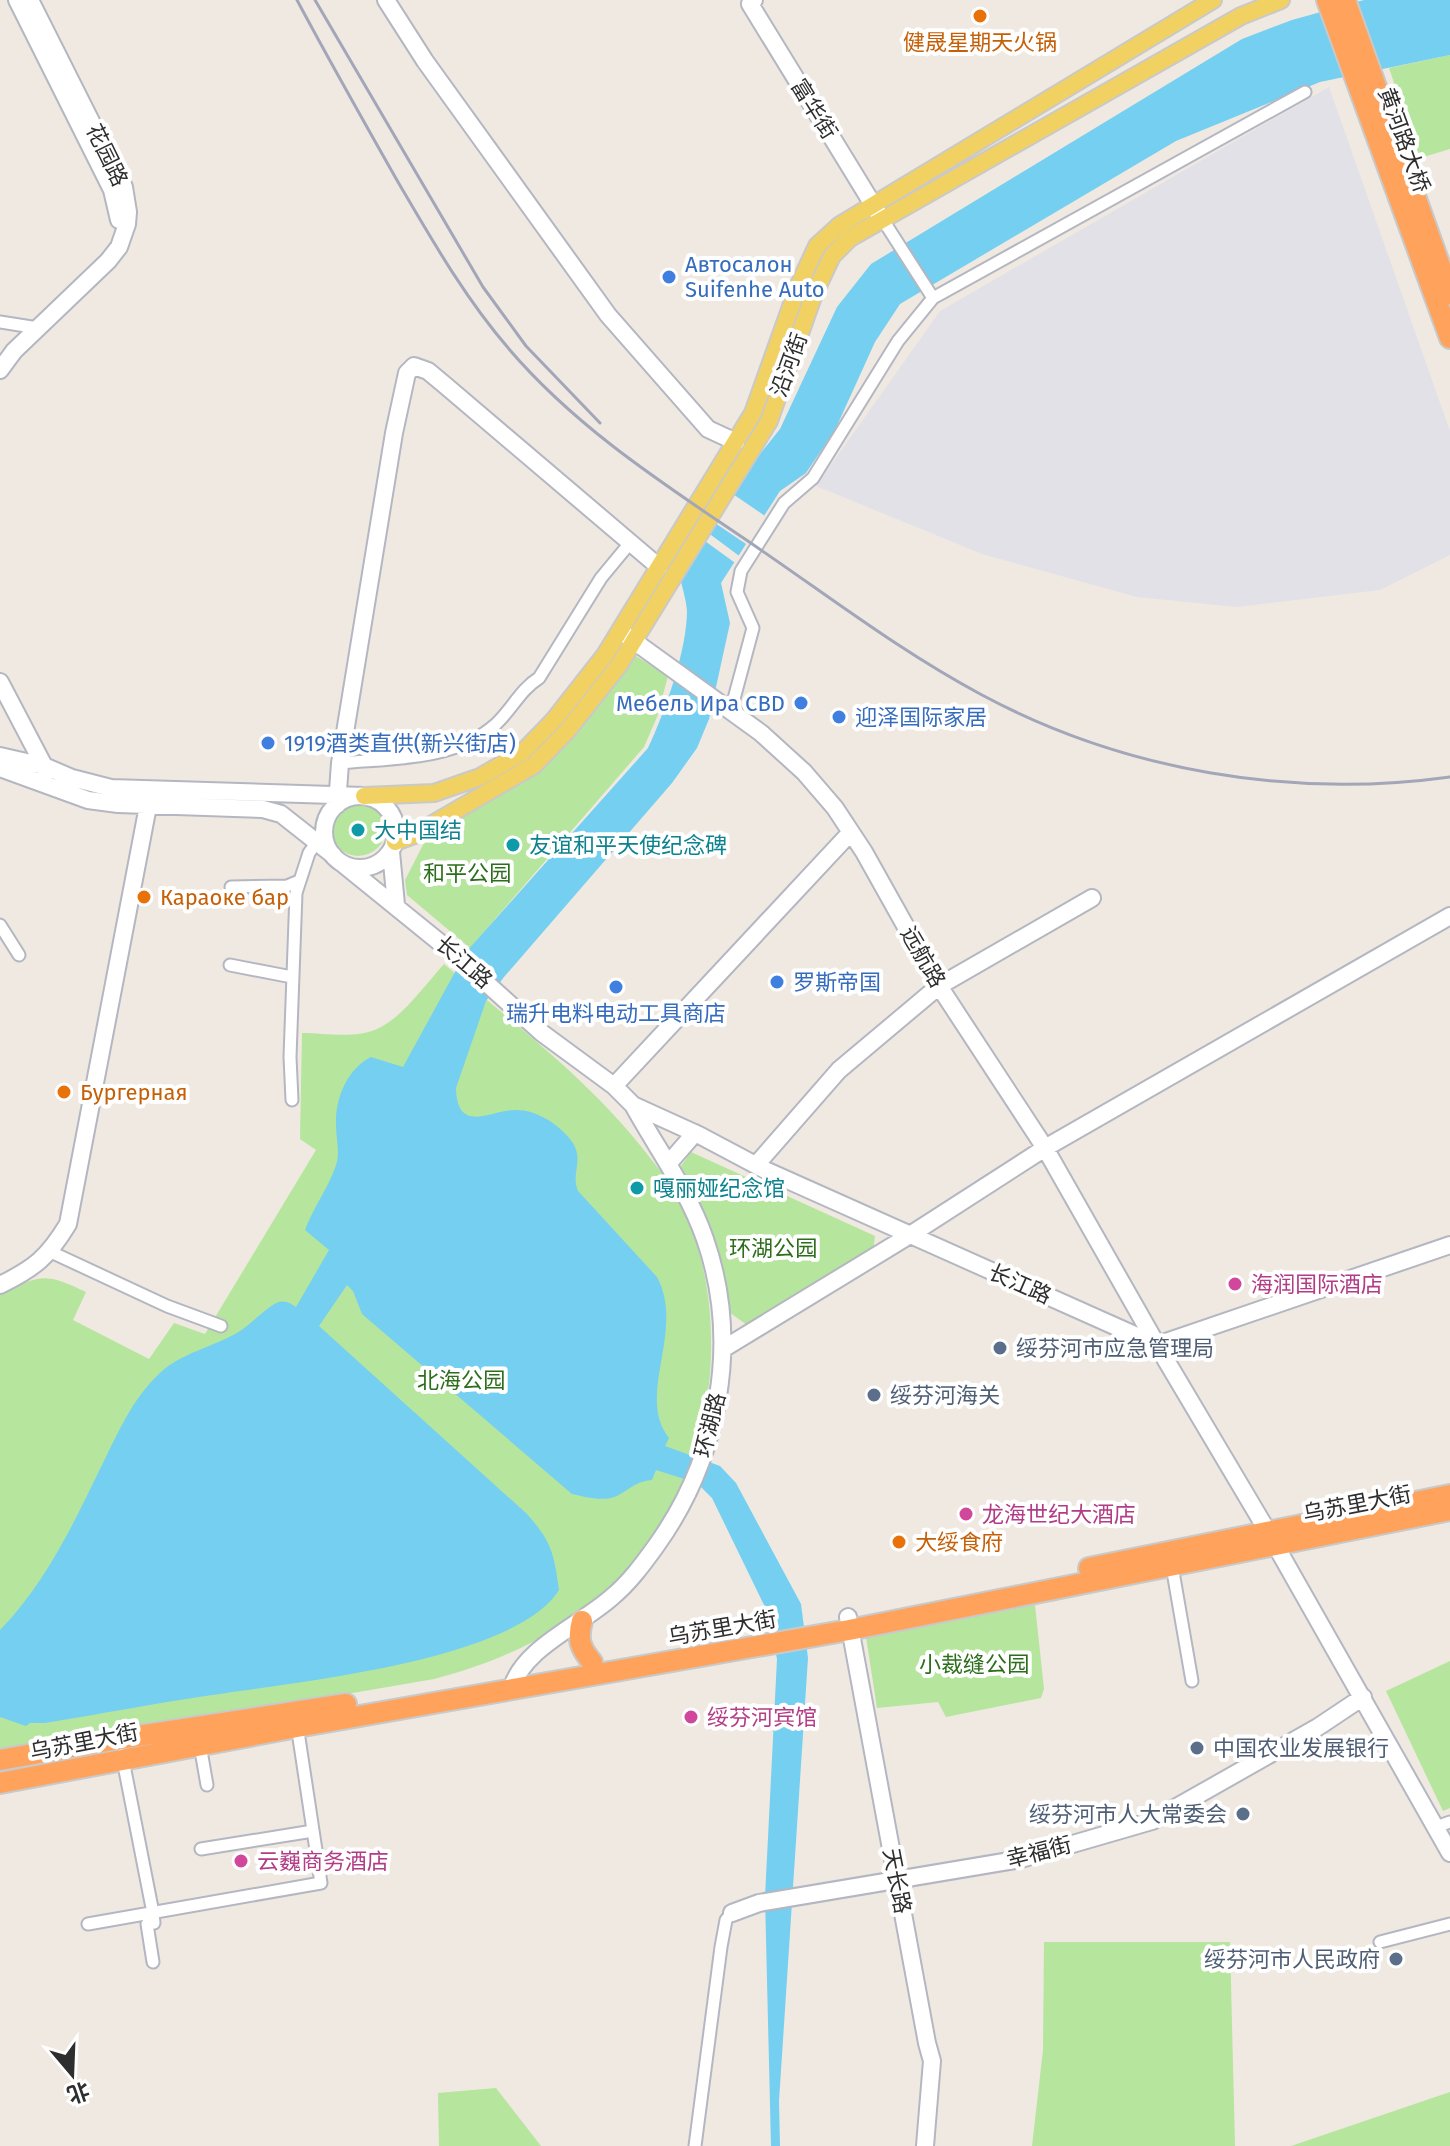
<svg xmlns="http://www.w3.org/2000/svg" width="1450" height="2146" font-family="'Fira Sans','Noto Sans SC',sans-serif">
<rect width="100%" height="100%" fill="#efe9e1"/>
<path fill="#e3e1e8" d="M1329,87L1450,431V555L1380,590L1236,607L1137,597L982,554L816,486L940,311Z"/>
<path fill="#b6e59e" d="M1450,55V149L1420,158L1389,68Z
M631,653L668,676L657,717L644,747L470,948L407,895L405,880L425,841L447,822L538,768Z
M330 828a28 28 0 1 1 56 0a28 28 0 1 1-56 0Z
M444,964C514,1024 590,1080 647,1154C656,1166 669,1179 676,1193C742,1318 714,1507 601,1598C550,1638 496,1663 434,1679L0,1754V1294C42,1275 43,1272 86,1292L73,1320L149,1359L174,1323L205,1334L316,1150L300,1139L302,1033C324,1033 356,1039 377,1029C401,1019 426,984 444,964Z
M691,1152L875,1236L873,1252L747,1325L729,1312C721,1259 704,1214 681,1166Z
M1035,1605L1044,1689L1041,1698L946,1717L938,1702L877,1708L866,1637Z
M1450,1661V1808L1443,1811L1386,1691Z
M1044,1942H1230L1235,2146H1032L1043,2050Z
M496,2088L541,2146H439L438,2093Z
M1450,2092V2146H1291Z"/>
<path fill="#75cff0" d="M1364,0H1450V55L1320,82L1176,141L900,304L875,342L835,430L806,473L780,491L721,583L730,623L709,719L697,748L672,783L504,977L486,1001L456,1088C457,1136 493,1109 516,1110C536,1110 557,1123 570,1139C586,1159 570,1172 578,1191L657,1277C686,1331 635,1395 669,1438L665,1446L720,1466L736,1483L801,1604L808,1658L779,2101L780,2146H771L765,1897L777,1659L766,1609L712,1498L697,1483L656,1470L652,1480C636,1481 630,1489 617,1496C603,1502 586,1497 572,1494L362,1314L353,1291L347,1285L319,1326L527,1514C552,1542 554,1554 559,1590C515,1661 294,1682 212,1695C156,1703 101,1714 45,1723H30L26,1726L0,1717V1630C44,1585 72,1527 99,1471C117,1436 130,1401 160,1373C182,1352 215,1347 240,1331C251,1324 269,1305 279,1302C285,1300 292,1304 296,1307L329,1250L305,1230C313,1208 327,1190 335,1168C341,1154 336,1140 336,1125C335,1099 347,1069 371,1057L403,1067L466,952L648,748C665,712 687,650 687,611C686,599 682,586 679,574L732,489L780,429L837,307L871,264L1242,39L1292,20Z"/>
<path fill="#efe9e1" d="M727,490L768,518L749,546L709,519Z
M703,529L742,558L738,565L698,536Z"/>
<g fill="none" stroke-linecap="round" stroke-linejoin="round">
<g stroke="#b4b7c1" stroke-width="15">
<path id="street" d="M883,220L933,298
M0,322L38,328
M731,710L753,628L737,592L741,571L784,503L813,478L898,341L933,298L1305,92
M340,763C392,758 455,761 496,724C512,709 521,689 539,678L601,578L630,543
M231,887L287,886L299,881
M0,925L19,955
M230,965L292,977
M292,1100L290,1057L296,893L309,853L317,842
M51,1252L167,1306L221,1326
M1172,1566L1192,1681
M200,1745L207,1785
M122,1755L153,1913L154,1923L147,1924L153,1962
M1436,1827L1450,1822
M201,1849L313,1831
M88,1924L321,1883L297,1725
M1380,1942L1450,1924
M695,2146L721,1947L726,1920L732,1913"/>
</g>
<g stroke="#b4b7c1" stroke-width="20">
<path id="secondary" d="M17,0L112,190L119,220
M386,0L425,61L608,315L708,429L736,442
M754,0L750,4L880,216
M0,370L14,351L108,261L119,247L127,224L128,212L124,187L30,0
M620,631L761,733L804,772L835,808L864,852L939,986L1045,1148L1157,1345L1268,1532L1450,1853
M0,682L44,766L43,774
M0,756L44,766L72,778L111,788L364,796
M0,768L88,800L118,804L263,809L281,814L333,855
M335,795L337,805L340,763L394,433L407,373L414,366L428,371L446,386L659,567
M324 832a36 36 0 1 1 72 0a36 36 0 1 1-72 0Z
M391,852L396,905
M343,864L454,954L542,1033L614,1086L633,1105L699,1135L765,1170L1157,1345
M614,1086L851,832
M668,1164L695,1133
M756,1165L839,1070L939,986L1092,898
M0,1285C35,1268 48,1257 68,1224L148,806
M1157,1345L1450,1245
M723,1349L910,1235L1045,1148L1450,916
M848,1617L927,2043L932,2061L925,2146
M511,1690C522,1648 581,1625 612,1597C629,1583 643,1564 656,1546C719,1458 741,1343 705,1239C688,1190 657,1149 633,1105
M732,1913L759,1903L1021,1859L1152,1821L1318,1727L1363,1697"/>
</g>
<g stroke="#c9c9c9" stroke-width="20">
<path id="primary" d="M364,796L434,793L480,777L523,752L554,720L605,655L753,413L798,287L817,246L840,225L1213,0
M395,842L414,835L534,765L567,731L619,665L769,421L814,294L832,256L850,238L1241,16L1281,0"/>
</g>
<g stroke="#c9c9c9" stroke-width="24">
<path id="highway" d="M1327,0L1450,338
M1345,0L1450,294
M1089,1568L1450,1495
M582,1621C577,1639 580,1648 592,1662
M0,1760L118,1739L346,1704
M0,1783L297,1727L849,1630L1450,1510"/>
</g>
<use href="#street" stroke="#fff" stroke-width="11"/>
<use href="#secondary" stroke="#fff" stroke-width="16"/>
<use href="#primary" stroke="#f2d163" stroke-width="16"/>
<use href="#highway" stroke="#ffa35c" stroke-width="20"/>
<path stroke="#a3a6b8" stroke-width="3" d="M297,0C330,62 364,122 398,182C432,240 465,298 509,349C579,431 670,488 758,548C831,598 903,653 982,695C1124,771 1291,799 1450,777
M315,0L483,287L526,346L600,423"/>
</g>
<g fill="#e8710a" stroke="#fff" stroke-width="3">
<circle cx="980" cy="16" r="8"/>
<circle cx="144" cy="897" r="8"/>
<circle cx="64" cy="1092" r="8"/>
<circle cx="899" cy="1542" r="8"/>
</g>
<g fill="#3f7fe0" stroke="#fff" stroke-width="3">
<circle cx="669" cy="277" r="8"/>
<circle cx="801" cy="703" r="8"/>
<circle cx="839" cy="717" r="8"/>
<circle cx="268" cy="743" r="8"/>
<circle cx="777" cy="982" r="8"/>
<circle cx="616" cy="987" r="8"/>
</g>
<g fill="#0f9aa8" stroke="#fff" stroke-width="3">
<circle cx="358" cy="830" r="8"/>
<circle cx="513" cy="845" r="8"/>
<circle cx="637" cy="1188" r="8"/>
</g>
<g fill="#d1479c" stroke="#fff" stroke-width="3">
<circle cx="1235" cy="1284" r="8"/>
<circle cx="966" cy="1514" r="8"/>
<circle cx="691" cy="1717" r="8"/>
<circle cx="241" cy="1861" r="8"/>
</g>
<g fill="#5c6f8a" stroke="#fff" stroke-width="3">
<circle cx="1000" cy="1348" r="8"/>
<circle cx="874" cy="1395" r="8"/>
<circle cx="1197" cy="1748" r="8"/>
<circle cx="1243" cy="1814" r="8"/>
<circle cx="1396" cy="1959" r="8"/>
</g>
<g text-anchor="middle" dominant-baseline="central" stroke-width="8" stroke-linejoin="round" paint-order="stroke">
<g font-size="22" fill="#c56008" stroke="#fff" text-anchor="start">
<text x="980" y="42" text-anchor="middle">健晟星期天火锅</text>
<text x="160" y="897">Караоке бар</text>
<text x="80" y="1092">Бургерная</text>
<text x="915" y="1542">大绥食府</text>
</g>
<g font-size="22" fill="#2e2e2e" stroke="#fff">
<text transform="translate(814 109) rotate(58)">富华街</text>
<text transform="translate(1404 140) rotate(70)">黄河路大桥</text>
<text transform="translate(107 155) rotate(64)">花园路</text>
<text transform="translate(789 365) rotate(-70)">沿河街</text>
<text transform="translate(923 957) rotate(60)">远航路</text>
<text transform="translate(464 962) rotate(41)">长江路</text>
<text transform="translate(1020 1284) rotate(24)">长江路</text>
<text transform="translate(710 1425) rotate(-76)">环湖路</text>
<text transform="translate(1357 1504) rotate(-11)">乌苏里大街</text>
<text transform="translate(722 1628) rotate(-10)">乌苏里大街</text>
<text transform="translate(84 1742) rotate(-11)">乌苏里大街</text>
<text transform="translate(1039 1852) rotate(-14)">幸福街</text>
<text transform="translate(897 1881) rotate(79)">天长路</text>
</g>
<g font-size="22" fill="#366cbe" stroke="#fff" text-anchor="start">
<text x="685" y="264">Автосалон<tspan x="685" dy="25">Suifenhe Auto</tspan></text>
<text x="785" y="703" text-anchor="end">Мебель Ира CBD</text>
<text x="855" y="717">迎泽国际家居</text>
<text x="284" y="743">1919酒类直供(新兴街店)</text>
<text x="793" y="982">罗斯帝国</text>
<text x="616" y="1013" text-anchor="middle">瑞升电料电动工具商店</text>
</g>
<g font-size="22" fill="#0d838f" stroke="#fff" text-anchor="start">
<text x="374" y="830">大中国结</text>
<text x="529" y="845">友谊和平天使纪念碑</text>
<text x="653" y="1188">嘎丽娅纪念馆</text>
</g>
<g font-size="22" fill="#2c6e1b" stroke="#fff">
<text x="467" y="873">和平公园</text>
<text x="773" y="1248">环湖公园</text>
<text x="461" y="1380">北海公园</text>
<text x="974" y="1664">小裁缝公园</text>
</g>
<g font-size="22" fill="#b23c85" stroke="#fff" text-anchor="start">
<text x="1251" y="1284">海润国际酒店</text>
<text x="982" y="1514">龙海世纪大酒店</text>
<text x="707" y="1717">绥芬河宾馆</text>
<text x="257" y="1861">云巍商务酒店</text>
</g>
<g font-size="22" fill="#4e5e75" stroke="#fff" text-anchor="start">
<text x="1016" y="1348">绥芬河市应急管理局</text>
<text x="890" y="1395">绥芬河海关</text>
<text x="1213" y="1748">中国农业发展银行</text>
<text x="1227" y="1814" text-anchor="end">绥芬河市人大常委会</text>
<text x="1380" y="1959" text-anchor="end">绥芬河市人民政府</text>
</g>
</g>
<g transform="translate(72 2074) rotate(161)" stroke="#ffffff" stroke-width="6" paint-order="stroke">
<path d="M0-6L14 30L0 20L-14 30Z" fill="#2e2e2e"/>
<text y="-12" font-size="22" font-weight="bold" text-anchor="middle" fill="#2e2e2e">北</text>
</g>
</svg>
